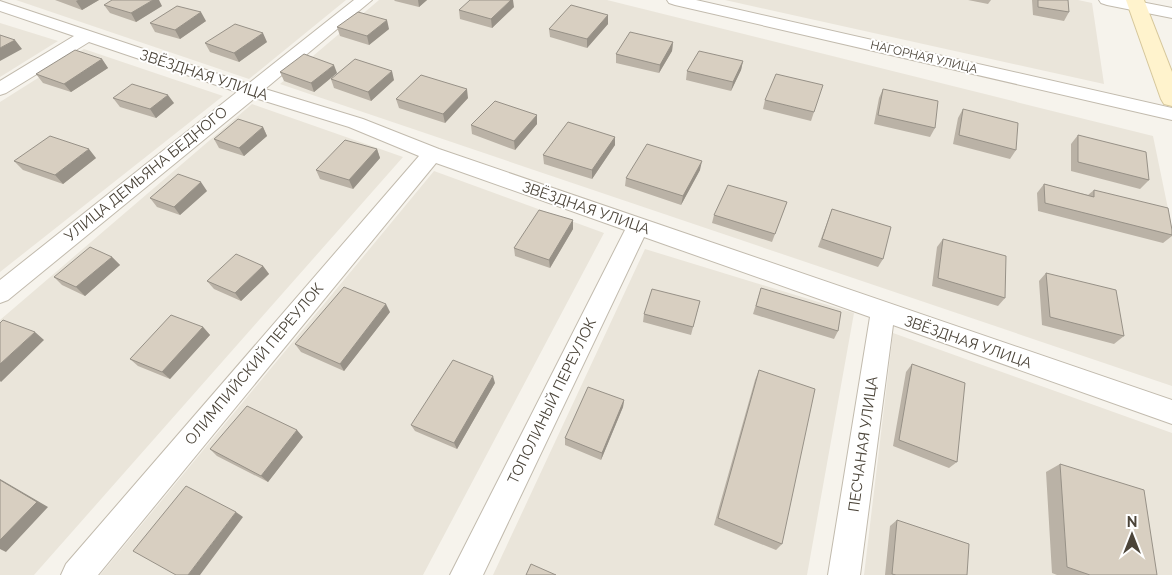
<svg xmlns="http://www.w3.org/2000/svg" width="1172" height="575" font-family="Raleway,sans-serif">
<rect width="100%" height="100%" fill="#f6f3ec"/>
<path fill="#eae5da" d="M16,0H346L249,79Z
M379,0H607L1153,136L1172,228V386L280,84Z
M725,0H1078L1092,3L1104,84Z
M0,23L58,41L0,77Z
M84,49L223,96L0,272V102Z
M252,104L403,157L34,575H0V320Z
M434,171L604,233L423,575H100Z
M645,249L854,313L807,575H493Z
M893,333L1172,433V575H864Z"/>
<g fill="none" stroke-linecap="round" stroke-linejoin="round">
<g stroke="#c2bbae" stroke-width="2">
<path id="street" d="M354,0H372L265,89L363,119L439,149L1172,400V424L893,325L860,575H828L870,317L644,237L483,575H450L625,230L436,163L98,575H61L66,564L419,156L349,127L255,98L8,300L0,303V280L237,92L89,42L6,93L0,95V81L74,36L0,11V1L248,84Z
M667,0H696L1172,108V120L675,5L669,3Z
M1099,0H1131L1172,8V18L1107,5L1101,3Z"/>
</g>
<g stroke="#d6c79b" stroke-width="2">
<path id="secondary" d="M1126,0H1144L1172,72V106L1164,104L1161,99Z"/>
</g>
<use href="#street" fill="#fff" fill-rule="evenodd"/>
<use href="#secondary" fill="#fff3cd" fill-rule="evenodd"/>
</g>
<path fill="#bab2a6" d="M55,0H99L82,10Z
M394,0H427L419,7L395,1Z
M968,0H991L988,4Z
M1032,0H1068L1069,12L1064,21L1033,15Z
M104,5L162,6L136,22L110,13Z
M514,7L492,28L460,19L459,10Z
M608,15V24L587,48L550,37L549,29Z
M206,21L180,39L155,32L150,23Z
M337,27L389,29L369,45L340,36Z
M267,42L239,62L210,52L205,43Z
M673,42L672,51L659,73L616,63V54Z
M102,59L108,68L71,92L43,83L36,74Z
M743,61L741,70L731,91L686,80L687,71Z
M280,72L337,73L314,92L284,81Z
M331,79L394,80L371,101L334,88Z
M883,89L935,128L930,137L874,124L879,98Z
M113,98L174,103L156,118L120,107Z
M468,98L445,123L399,108L396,99Z
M765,100L814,112L811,121L763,109Z
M963,109L1016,150L1010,159L953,144L958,118Z
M537,115V124L515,150L472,134L471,125Z
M263,127L267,136L244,156L219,148L214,139Z
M1078,135L1149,180L1140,189L1071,171V144Z
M615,137V145L592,179L544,164L543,155Z
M377,149L380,158L353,189L320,179L316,170Z
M96,158L63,184L23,170L14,161Z
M700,170L681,205L625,186L626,178Z
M1044,184L1088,195L1094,190L1172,230V236L1163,243L1038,211L1037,193Z
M207,191L180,215L157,207L150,198Z
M787,202L772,242L712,223L714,215Z
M832,209L883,259L878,267L818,247Z
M573,220V229L550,268L515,256L514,248Z
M943,239L1005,298L998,306L932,286L937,247Z
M112,257L120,265L85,296L62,285L54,277Z
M263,266L269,274L241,301L214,289L207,281Z
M1046,273L1124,336L1114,344L1042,325L1039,281Z
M761,288L838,331L834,339L753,314Z
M700,301L691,335L643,322L644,314Z
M390,312L344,371L301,352L295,344Z
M203,327L210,335L170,379L138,366L130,359Z
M912,364L957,462L949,468L893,446L906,372Z
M759,370L782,544L776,550L714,525L755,380Z
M495,383L457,449L415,431L411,425Z
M624,400L623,407L601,460L565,445V438Z
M303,437L268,482L217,456L210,449Z
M1060,464L1157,575H1057L1052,573L1046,472Z
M897,520L967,575H885L890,526Z"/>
<path fill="#979187" d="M78,0H99L82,10L76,1Z
M153,0H159L162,6L136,22L131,13Z
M418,0H427L419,7Z
M511,0H513L514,7L492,28L491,19Z
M201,12L206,21L180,39L175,30Z
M608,15V24L587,48V39Z
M387,20L389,29L369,45L367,36Z
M263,33L267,42L239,62L234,53Z
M15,40L22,49L0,61V48Z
M673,42L672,51L659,73L660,65Z
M102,59L108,68L71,92L64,84Z
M743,61L741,70L731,91L733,82Z
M334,65L337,73L314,92L311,83Z
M392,71L394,80L371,101L368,92Z
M467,89L468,98L445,123L443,114Z
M168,95L174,103L156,118L150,109Z
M537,115V124L515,150L514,141Z
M263,127L267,136L244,156L239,148Z
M615,137V145L592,179V170Z
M89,149L96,158L63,184L55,175Z
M377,149L380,158L353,189L349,180Z
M702,161L700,170L681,205L683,196Z
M201,182L207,191L180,215L174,207Z
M573,220V229L550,268L549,260Z
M112,257L120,265L85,296L76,287Z
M263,266L269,274L241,301L235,293Z
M386,304L390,312L344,371L340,364Z
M203,327L210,335L170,379L162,372Z
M35,332L44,340L1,382L0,381V364Z
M493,376L495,383L457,449L454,443Z
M624,400L623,407L601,460L602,453Z
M297,430L303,437L268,482L261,476Z
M0,479L48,507L6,552L0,549Z
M236,512L243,517L200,575H188Z"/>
<path fill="#d8cfc1" stroke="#979187" d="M112,0H153L131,13L104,5Z
M470,0H511L491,19L459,10Z
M1038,0H1068L1069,12L1038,7Z
M571,5L608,15L587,39L549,29Z
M177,6L201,12L175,30L150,23Z
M358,12L387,20L367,36L337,27Z
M235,24L263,33L234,53L205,43Z
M630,32L673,42L660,65L616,54Z
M0,35L15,40L0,48Z
M75,50L102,59L64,84L36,74Z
M699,51L743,61L733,82L687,71Z
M304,54L334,65L311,83L280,72Z
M355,59L392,71L368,92L331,79Z
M776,74L823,85L814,112L765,100Z
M421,75L467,89L443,114L396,99Z
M132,84L168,95L150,109L113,98Z
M883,89L938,101L935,128L878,115Z
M495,101L537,115L514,141L471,125Z
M963,109L1018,123L1016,150L959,135Z
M238,119L263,127L239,148L214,139Z
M568,122L615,137L592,170L543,155Z
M1078,135L1146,152L1149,180L1078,162Z
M50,136L89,149L55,175L14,161Z
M345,140L377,149L349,180L316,170Z
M647,144L702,161L683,196L626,178Z
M178,174L201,182L174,207L150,198Z
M1044,184L1094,197V190L1168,208L1172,230V235L1045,203Z
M728,185L787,202L775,234L714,215Z
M832,209L891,227L883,259L822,239Z
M539,210L573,220L549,260L514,248Z
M943,239L1006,256L1005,298L938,278Z
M90,247L112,257L76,287L54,277Z
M236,254L263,266L235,293L207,281Z
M1046,273L1116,290L1124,336L1050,317Z
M344,287L386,304L340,364L295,344Z
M761,288L841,312L838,331L756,306Z
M652,289L700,301L693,327L644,314Z
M171,315L203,327L162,372L130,359Z
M3,320L35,332L0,364V323Z
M453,360L493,376L454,443L411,425Z
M912,364L965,383L957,462L899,440Z
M759,370L815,389L782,544L718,518Z
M588,387L624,400L602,453L565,438Z
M247,406L297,430L261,476L210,449Z
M1060,464L1144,490L1157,575H1090L1067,567Z
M0,480L37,502L0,540Z
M186,486L236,512L188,575H176L133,551Z
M897,520L969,544L967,575H896L892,574Z
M531,564L556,575H526Z"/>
<g text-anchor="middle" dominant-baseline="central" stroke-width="4" stroke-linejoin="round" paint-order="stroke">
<g font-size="12" fill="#4b4439" stroke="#fff">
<text transform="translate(924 57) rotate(13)">НАГОРНАЯ УЛИЦА</text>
</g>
<g font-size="15" fill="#4b4439" stroke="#fff">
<text transform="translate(204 75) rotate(18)">ЗВЁЗДНАЯ УЛИЦА</text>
<text transform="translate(146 174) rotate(-39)">УЛИЦА ДЕМЬЯНА БЕДНОГО</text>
<text transform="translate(586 208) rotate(19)">ЗВЁЗДНАЯ УЛИЦА</text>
<text transform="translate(968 342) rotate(19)">ЗВЁЗДНАЯ УЛИЦА</text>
<text transform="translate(254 364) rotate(-50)">ОЛИМПИЙСКИЙ ПЕРЕУЛОК</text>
<text transform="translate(552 401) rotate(-64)">ТОПОЛИНЫЙ ПЕРЕУЛОК</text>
<text transform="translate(863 444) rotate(-82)">ПЕСЧАНАЯ УЛИЦА</text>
</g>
</g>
<g transform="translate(1132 535)" stroke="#ffffff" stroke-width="4" paint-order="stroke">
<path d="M0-4L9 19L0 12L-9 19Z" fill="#4b4439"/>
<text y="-8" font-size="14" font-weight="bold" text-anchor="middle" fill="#4b4439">N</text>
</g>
</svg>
